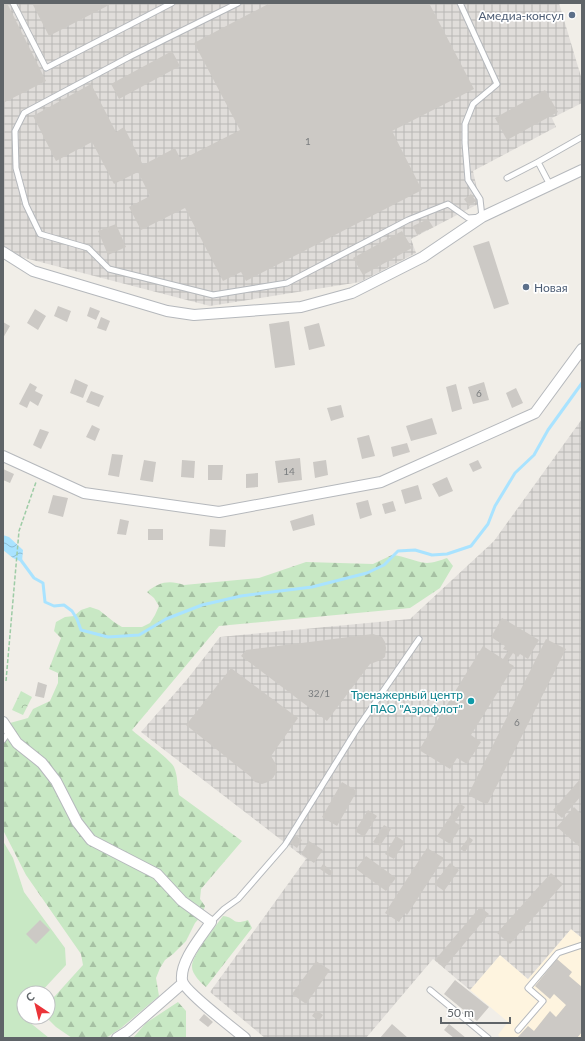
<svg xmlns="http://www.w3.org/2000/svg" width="585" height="1041" font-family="Lato,sans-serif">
<defs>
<pattern id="industrial-grid" width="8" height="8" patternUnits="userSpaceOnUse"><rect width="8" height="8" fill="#e0ddda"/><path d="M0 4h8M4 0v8" fill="none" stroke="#b9b7b5"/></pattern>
<pattern id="forest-firs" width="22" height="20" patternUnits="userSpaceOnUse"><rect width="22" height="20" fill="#c8e8c4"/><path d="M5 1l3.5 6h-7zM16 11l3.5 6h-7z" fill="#a6c0a3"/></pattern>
<pattern id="park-crowns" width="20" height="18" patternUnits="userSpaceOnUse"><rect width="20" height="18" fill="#c8e8c4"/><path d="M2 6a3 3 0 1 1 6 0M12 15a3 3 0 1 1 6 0" fill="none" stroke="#a6c0a3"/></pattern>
<pattern id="water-waves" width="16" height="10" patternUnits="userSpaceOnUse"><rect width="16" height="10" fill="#a9e3ff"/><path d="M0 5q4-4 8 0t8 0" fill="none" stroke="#8dbcd2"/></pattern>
</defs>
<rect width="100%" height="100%" fill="#f1eee8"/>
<path fill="#fef4df" d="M571,929L582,938V1038H501L498,1035L508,1022L470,990L500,955L528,979Z"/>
<path fill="url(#industrial-grid)" d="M3,3H559L582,80V103L552,118L556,127L473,171L480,203L411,239L416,253L360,282L210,306L17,256L3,249Z
M582,419V938L571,929L528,979L500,955L470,990L433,959L366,1038H265L210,992L306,859L141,732L189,677L220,637L410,619L494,541Z"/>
<path fill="#c8e8c4" d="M3,841L13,858L24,892L65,948L66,965L40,993H24V1017H29L28,1021L49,1038H3Z"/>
<path fill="url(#forest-firs)" d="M392,555C405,556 415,562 427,563C433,563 441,560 447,558L453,566L440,588L410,608L219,626L132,730C141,738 170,759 174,767C178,776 177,786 179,795L242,841L201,889L200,899L205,906L202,915L195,923L186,941L173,954L165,960L160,968L156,978L159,996L121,1028L106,1038H72L56,1027L46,1017H48V1001L55,996L83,965L81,954L26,875L3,830V740L10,723L28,718L33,709L50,701L58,683V673L49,669L61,638L54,631L56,622L65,617L74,616L81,610L90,607L99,610L114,622L122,627H142L150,623L155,615L159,606L154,598L147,592C159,582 169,580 184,585L259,578L306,562L373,564Z
M223,916C236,917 231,926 248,920L252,928L206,987C201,983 192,974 192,967C191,956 216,926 223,916Z
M178,1002L186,1011V1038H133L146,1023Z"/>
<path fill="url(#park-crowns)" d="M21,691L32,697L23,715L12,710Z"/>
<path fill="url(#water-waves)" d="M3,535L9,537L23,550L22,562L13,558L3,550Z"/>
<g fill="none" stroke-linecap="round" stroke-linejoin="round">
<path stroke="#a9e3ff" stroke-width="3" d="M20,559L34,578L43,583L45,602L54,606L64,605L72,611L77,619L81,630L108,637L139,635L166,619L202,605L241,596L312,587L367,573L384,565L398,551L415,550L432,555L447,554L471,546L488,524L495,506L515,473L534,455L548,430L582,383"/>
</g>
<path fill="#ccc9c5" d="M3,3H7L46,81L3,103Z
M32,3H113L49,36Z
M270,3H429L474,89L392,131L422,190L246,281L241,272L223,281L185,208L141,230L129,207L150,196L138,172L114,184L92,142L56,161L33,116L91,84L116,132L124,127L143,165L175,148L181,160L240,130L194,43Z
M172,51L180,66L119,99L111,84Z
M545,90L558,112L507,140L495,118Z
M471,194L476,201L469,206L464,199Z
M428,219L433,227L417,235L413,226Z
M116,224L126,247L108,255L98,231Z
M402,231L412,248L363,275L353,258Z
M489,241L509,304L494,309L473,246Z
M58,306L71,311L67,322L54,316Z
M90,307L100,311L96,320L87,316Z
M35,309L46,316L38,330L27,323Z
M101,317L110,321L106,331L97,328Z
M289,321L295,365L275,368L269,324Z
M3,322L10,326L3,338Z
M319,323L325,346L309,350L304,327Z
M75,379L88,385L83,398L70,393Z
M484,382L489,400L473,404L468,387Z
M30,383L37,387L35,391L43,395L38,406L30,401L27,408L19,404Z
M456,384L462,409L452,412L446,387Z
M516,388L523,403L512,408L506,393Z
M91,391L104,396L99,407L86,402Z
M341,405L344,417L331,421L327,408Z
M432,418L437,434L411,441L406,426Z
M92,425L100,429L95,441L86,437Z
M40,429L49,432L41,449L33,445Z
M369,435L375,456L362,459L357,438Z
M407,443L410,452L393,457L391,447Z
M112,454L123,455L119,477L108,475Z
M300,458L302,480L278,483L275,461Z
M144,460L156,462L153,482L140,480Z
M182,460L195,461L194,478L181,477Z
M326,460L328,475L315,478L313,462Z
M478,460L482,468L473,472L469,464Z
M208,465H223L222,480H208Z
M3,469L14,474L10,483L3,480Z
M258,473V487L246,488V474Z
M447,477L453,491L439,497L432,484Z
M418,485L422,499L405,504L401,490Z
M53,495L68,498L63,517L48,513Z
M368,500L372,515L360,519L356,503Z
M393,501L396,511L385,514L382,504Z
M313,514L315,525L293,531L290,521Z
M120,519L129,521L126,535L117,534Z
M148,529H163V540H148Z
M210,529L226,530L225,547L209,546Z
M502,618L539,640L528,659L520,654L518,657L513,653L507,662L514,666L471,735L481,742L467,764L457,758L450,769L419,750L483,646L503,659L508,651L503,649L505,646L491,637Z
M373,634L382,637L385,642L386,648L385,657L381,660L370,664L327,721L241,656L246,650Z
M546,639L566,649L487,805L468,795Z
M231,668L298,718L271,756L277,766V771L273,778L268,782L262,784L255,782L251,777L186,725Z
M38,682L47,685L44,698L35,696Z
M582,777V795L562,818L553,810Z
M342,782L357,791L337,826L322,817Z
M459,803L465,807L455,822L461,826L450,844L437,836Z
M574,807L582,815V849L557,827Z
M368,810L377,816L364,837L355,831Z
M384,825L391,829L380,846L373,842Z
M295,835L302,840L297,848L290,843Z
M396,836L405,842L394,859L385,854Z
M469,837L473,840L465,852L460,849Z
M309,841L323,850L314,863L301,854Z
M427,848L444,858L407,915L405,913L399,922L385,913Z
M366,856L396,878L386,891L356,869Z
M450,863L459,870L444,891L434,884Z
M323,864L333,872L330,876L320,869Z
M551,873L563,884L510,944L497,933Z
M480,907L489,914L444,968L435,960Z
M40,920L50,930L36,944L26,934Z
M557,959L572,972L569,976L582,987V1032L577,1038H517L528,1026L534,1031L550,1011L556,1017L566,1005L554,994L550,999L535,986Z
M316,961L330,970L306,1004L292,994Z
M455,980L489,1007L477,1021L444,994Z
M316,1010L323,1015L319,1021L312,1016Z
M204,1014L213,1022L208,1027L199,1020Z
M392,1024L408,1038H380Z
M449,1024L466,1038H454L444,1030Z"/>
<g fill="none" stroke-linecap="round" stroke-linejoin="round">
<g stroke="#b5b8bc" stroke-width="7">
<path id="service" d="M13,3L46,68L172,3
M238,3L131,56L24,113L15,131L16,168L26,205L40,234L88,248L109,269L213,295L287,283L408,220L448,204L468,218L482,217L480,199L468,180L465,143V124L473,104L497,84L460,3
M507,178L538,162
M550,185L538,162L582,137
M3,740L9,732
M211,922L224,909L238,899L285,845L357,729L419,639
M430,990L488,1038
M518,1030L543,1001L528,988L558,953L582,945"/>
</g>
<g stroke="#b5b8bc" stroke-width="12">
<path id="minor" d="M3,252L33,271L167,311L194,315L301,307L352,293L423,257L482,217L582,170
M3,456L84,493L219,512L381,482L535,413L582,349
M3,722L17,743L42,763L56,781L77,822L91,840L157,874L182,901L211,922C201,937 180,961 182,980C183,990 234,1029 245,1038
M117,1038L128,1031L183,983"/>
</g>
<path stroke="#9ecca6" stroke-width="1.5" stroke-dasharray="4 2" stroke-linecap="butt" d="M6,681L19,531L36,482"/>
<use href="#service" stroke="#fff" stroke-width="5"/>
<use href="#minor" stroke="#fff" stroke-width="10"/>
</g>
<g fill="#5c6f8a" stroke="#fff" stroke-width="1.5">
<circle cx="572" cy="15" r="4"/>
<circle cx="526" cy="287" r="4"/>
</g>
<circle fill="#0f9aa8" stroke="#fff" stroke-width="1.5" cx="471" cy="701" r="4"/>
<g text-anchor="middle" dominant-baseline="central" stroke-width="3.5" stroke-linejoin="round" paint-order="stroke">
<g font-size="10" fill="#7a7d7f">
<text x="308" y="141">1</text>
<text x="479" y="393">6</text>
<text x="289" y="471">14</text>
<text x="319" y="693">32/1</text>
<text x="517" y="722">6</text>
</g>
<g font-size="12" fill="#4e5e75" stroke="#fff" text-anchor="end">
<text x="564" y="15">Амедиа-консул</text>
<text x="534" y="287" text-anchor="start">Новая</text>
</g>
<g font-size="12" fill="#0d838f" stroke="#fff" text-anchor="end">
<text x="463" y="694">Тренажерный центр<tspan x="463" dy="14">ПАО "Аэрофлот"</tspan></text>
</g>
</g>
<rect width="585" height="1041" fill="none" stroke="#5f6468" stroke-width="8"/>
<g transform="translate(36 1005) rotate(325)"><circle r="19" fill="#ffffff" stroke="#bfc1c3"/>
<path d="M0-3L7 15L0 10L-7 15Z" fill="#eb3439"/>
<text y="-6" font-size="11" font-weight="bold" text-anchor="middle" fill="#5f6468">С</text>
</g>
<path d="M441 1017v6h69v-6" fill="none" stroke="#5f6468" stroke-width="2"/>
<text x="447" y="1017" font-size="12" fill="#5f6468" stroke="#ffffff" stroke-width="3" paint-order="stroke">50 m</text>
</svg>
